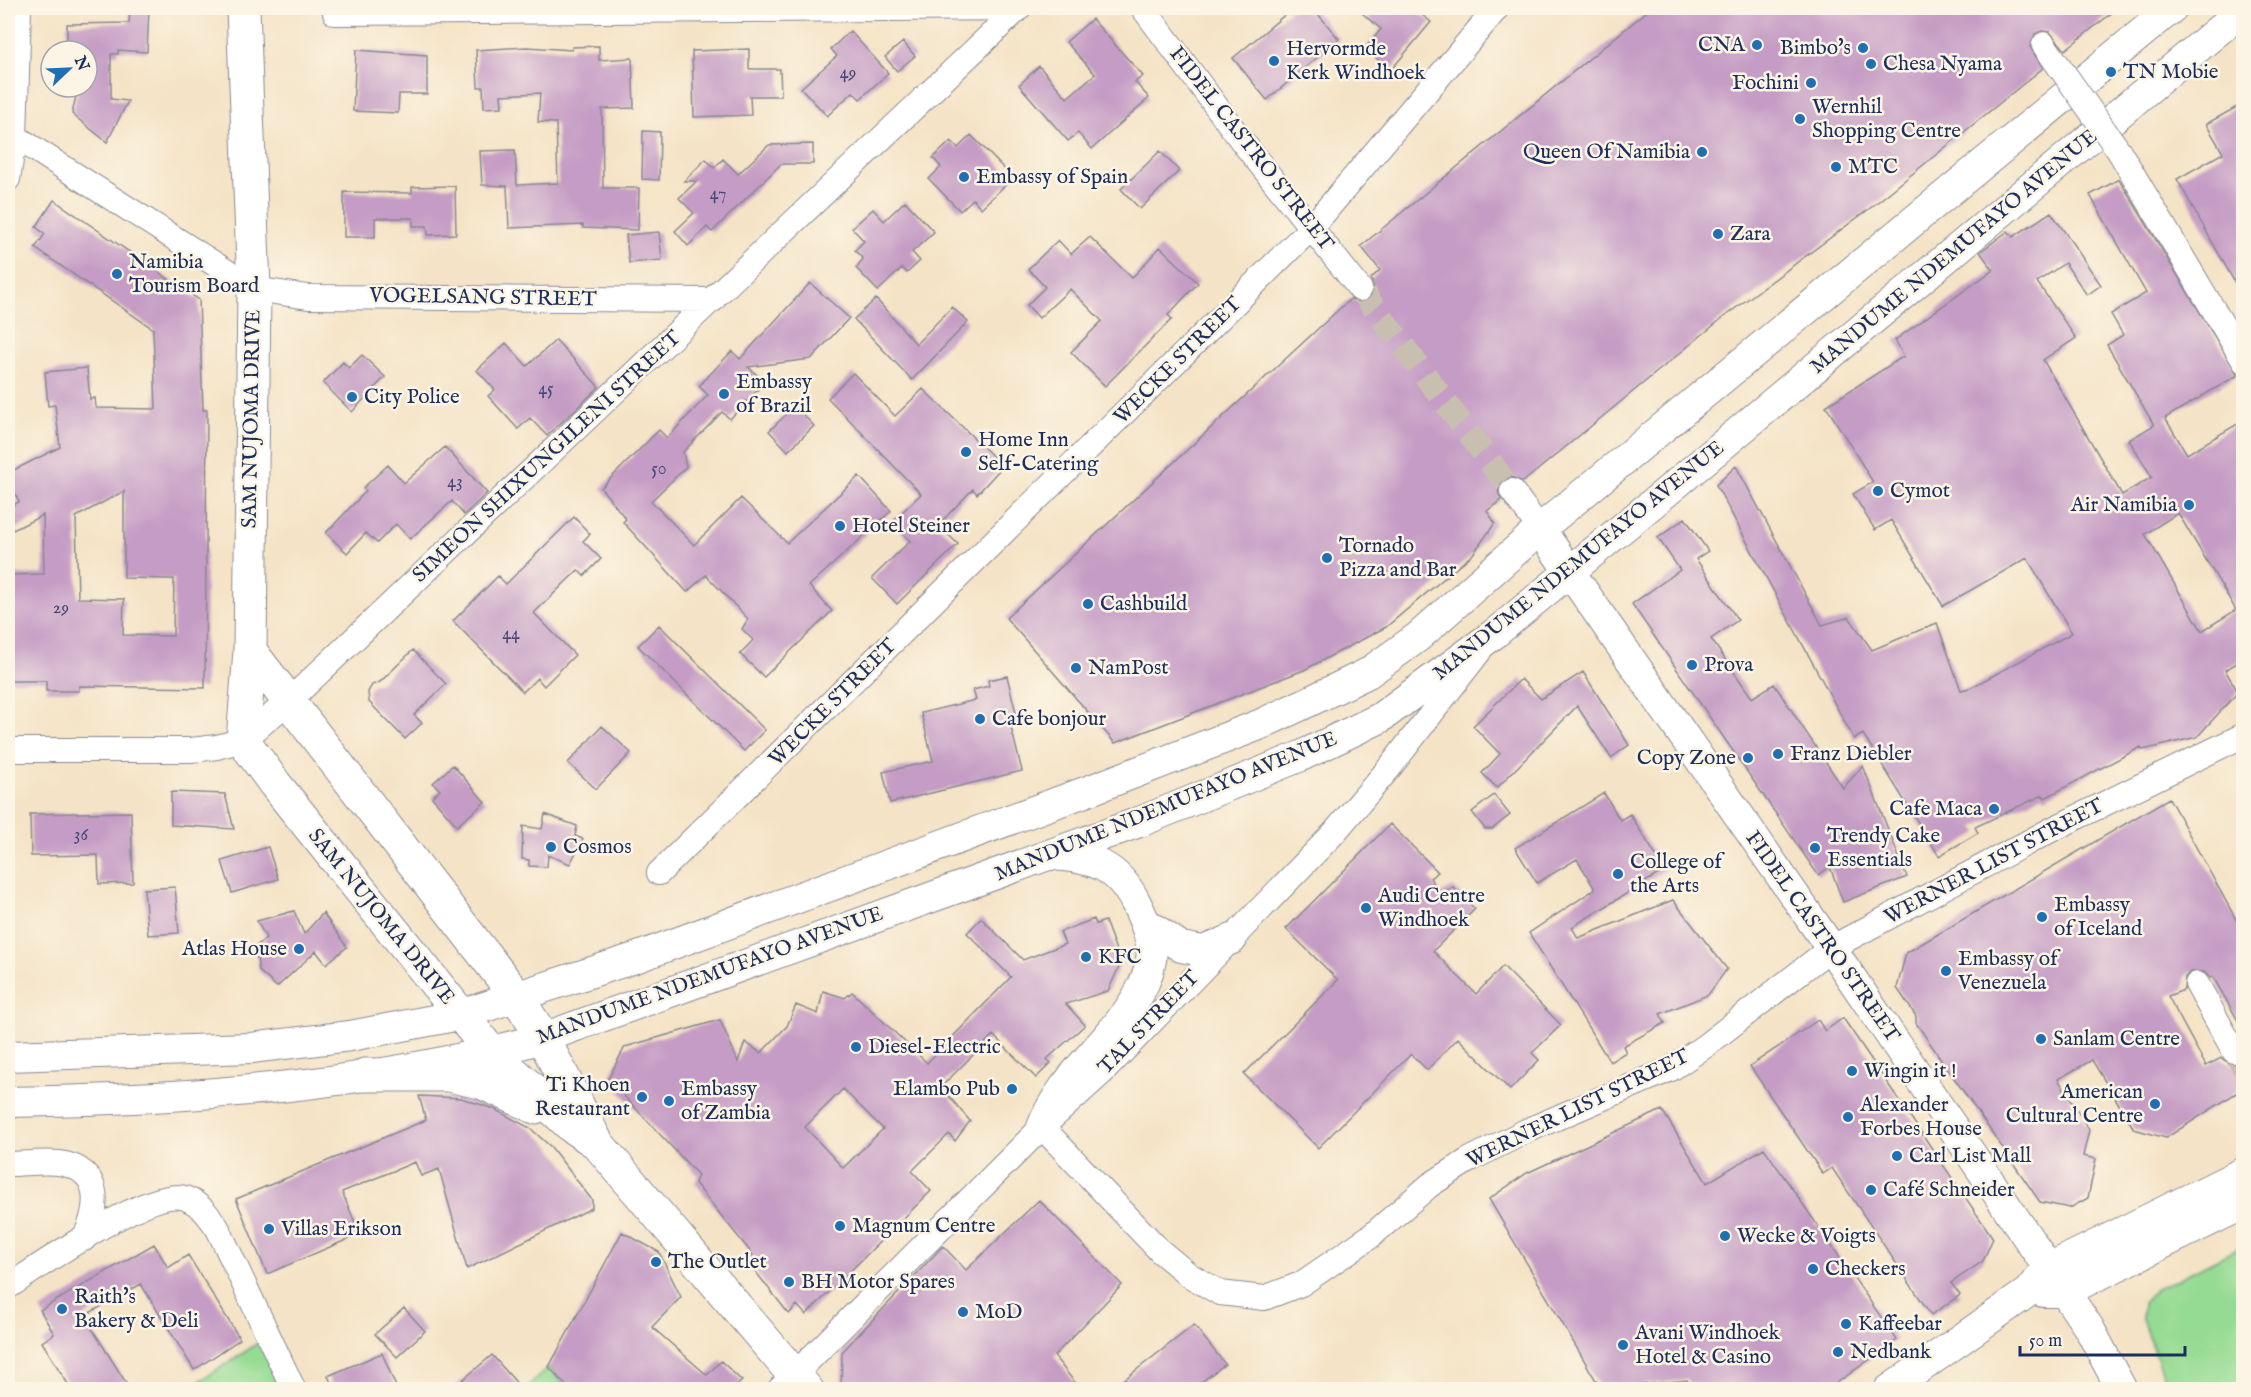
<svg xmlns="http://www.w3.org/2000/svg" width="2251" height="1397" font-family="'IM FELL English',serif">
<rect width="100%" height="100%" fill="#fcf5e5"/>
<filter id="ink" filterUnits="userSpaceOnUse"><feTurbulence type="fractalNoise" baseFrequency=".0167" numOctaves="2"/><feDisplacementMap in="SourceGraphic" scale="12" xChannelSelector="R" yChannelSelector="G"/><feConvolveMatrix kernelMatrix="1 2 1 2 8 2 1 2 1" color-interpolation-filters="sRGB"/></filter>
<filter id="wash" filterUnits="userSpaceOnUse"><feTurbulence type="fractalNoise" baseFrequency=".008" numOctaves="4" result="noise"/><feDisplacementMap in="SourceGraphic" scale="24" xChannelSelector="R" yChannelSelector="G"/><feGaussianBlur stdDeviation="1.35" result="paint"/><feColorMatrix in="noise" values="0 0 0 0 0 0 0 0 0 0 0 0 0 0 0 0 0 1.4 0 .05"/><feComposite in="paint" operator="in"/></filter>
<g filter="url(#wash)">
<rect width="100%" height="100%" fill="#f4e3c6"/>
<path fill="#96db93" stroke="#588578" stroke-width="1.5" d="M2243,1246V1389H2169L2142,1319L2143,1303L2155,1290Z
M269,1336L294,1390H186Z
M549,1367L563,1383L557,1389H525Z"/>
<g id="blocks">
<path fill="#c59cc5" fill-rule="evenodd" d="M130,8H149L147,52L118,50V54H111V99L128,101L107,142L72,114L78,87H87V51H67V24L129,23Z
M1293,8H1313L1339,39L1267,100L1233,58Z
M1356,8H1413L1431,22L1391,70L1365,49L1381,29Z
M1651,8H2118L2065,50L2050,32L2042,31L2035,34L2030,47L2043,68L1869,209L1725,316L1523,482L1511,477L1503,480L1498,492L1501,500L1487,511L1495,523L1473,554L1386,627L1304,670L1115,743L1006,618L1350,299L1362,303L1369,300L1374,287L1371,279L1380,270L1361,246Z
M1092,19L1143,76L1135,82L1149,98L1092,149L1078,133L1068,141L1019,85L1039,66L1067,98L1095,74L1066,42Z
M850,31L888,73L860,99L853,92L827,116L801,88L837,56L831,49Z
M903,42L915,56L897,71L885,57Z
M599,46V60L632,58L634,108L602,109L603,188H639L638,230L583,228V225L509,228L507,186L482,185L480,151L515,150L517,185L558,183L556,123L538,122L540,93L501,95L502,107L484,108L483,87H478L476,50L527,47L572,50V47Z
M749,49V69H780L781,96H750L751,115L694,117L692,51Z
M356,50L427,55V94H399L398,113L353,111Z
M2244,103V299L2177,179L2223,153L2206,124Z
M643,131L660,132L659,180L642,179Z
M971,135L1013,178L981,208L973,199L960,211L929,179L941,167L933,158L951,141L958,148Z
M813,144V164H781L712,232L707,227L688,246L675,231L694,213L679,198L697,181H684L706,159L714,168L723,159L738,174L769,145Z
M1160,151L1179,171L1140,209L1121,189Z
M2119,179L2238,375L2165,418L2187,454L2244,420V659L2225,670L2238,692L2197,737L2143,750L2141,747L2045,798L2043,795L1975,827L1978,833L1939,856L1863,734L1854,739L1716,485L1736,466L1822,625L1849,617L1872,650L1937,623L1961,690L1970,688L2072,633L2027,558L1943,606L1891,520L1875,530L1853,494L1873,482L1826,406L1904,356L1895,340L1993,270L1980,252L2008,231L2013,237L2051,212L2101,285L2087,295L2065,263L2037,282L2076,338L2043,360L2122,495L2152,477L2129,440L2154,425L2107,345L2123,335L2111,314L2146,293L2090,195ZM2178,513L2236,610L2202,631L2145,534Z
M455,186L456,234L428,235L427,226H413V218H375V237H344V192L412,193V187Z
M54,200L199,300L203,410H207L205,688L79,686V691H46V681H8V575L44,574L43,515L13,530L8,519V507L19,502L8,479V473L60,447L55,405L48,406L45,372L87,368L90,399L95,398L96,408L156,409L153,329L35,248L45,234L36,227ZM124,491V578L174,579L173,636L123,635L124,599L78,598L76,517Z
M905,201L934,232L912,252L920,261L907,273L902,268L878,291L856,268L863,259L855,250L864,241L852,228L873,209L884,221Z
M659,232L662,260L629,263L626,235Z
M1090,237L1132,278L1160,247L1198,283L1168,315L1172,319L1105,386L1071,352L1102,321L1070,289L1039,318L1027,305L1045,287L1028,269L1058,240L1071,254Z
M810,283L849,318L811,359L748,367L765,382L730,419L722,412L683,452L686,467L651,501L694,545L741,498L787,543L859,476L891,511L809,586L832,611L764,677L740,654L753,640L742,629L748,619L706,575L687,592L623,522L626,519L601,488L659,430L667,438L708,395L699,386L732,351L740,359Z
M876,299L916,344L952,307L968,322L912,380L854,319Z
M556,340L599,387L547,436L530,418L518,429L488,396L495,390L477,370L506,343L527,366Z
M362,355L385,377L352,412L323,383L343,362L349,368Z
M853,373L895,416L923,389L1003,466L977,494L973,489L938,525L958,544L897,604L872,578L910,541L892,522L921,494L828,398Z
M795,406L814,426L788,451L769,431Z
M445,447L487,493L464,515L452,501L410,539L396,524L377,543L366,533L347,553L326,533L366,491L363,488L388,465L404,483Z
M574,517L590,534L583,541L601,559L584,576L578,570L534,613L575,655L544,686L537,678L523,692L453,621L498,576L506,584Z
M1685,518L1708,551L1696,559L1738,620L1711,639L1752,698L1774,684L1843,788L1863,766L1907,877L1843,902L1830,867L1818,875L1632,604L1680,570L1658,538Z
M659,625L765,730L744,751L638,646Z
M413,650L446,684L414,715L422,723L405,739L369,702L368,692L372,685L380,682Z
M1583,672L1629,745L1611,758L1577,706L1497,788L1482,773L1500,754L1473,726L1521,679L1541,699Z
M1007,676L1017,717L1009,719L1022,771L890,803L883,772L933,761L921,713L976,700L973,690L989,686L988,680Z
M602,726L631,753L596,789L568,763Z
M453,765L485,802L457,826L432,797L440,790L433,783Z
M171,792L225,794L234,829L171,825Z
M1604,793L1620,820L1630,814L1665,870L1572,927L1578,938L1673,900L1727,969L1708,995L1660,1014L1665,1023L1623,1046L1626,1052L1610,1062L1529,933L1595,889L1577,859L1537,883L1515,848Z
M1494,795L1510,815L1492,829H1485L1472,812Z
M2169,798L2244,934V1031L2213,977L2210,978L2204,972H2190L2185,977L2184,990L2168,996L2206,1066L2221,1058L2233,1065L2244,1061V1088L2166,1138L2134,1129L2092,1060L2058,1079L2089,1130L2083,1156L2096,1159L2088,1198L2070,1208L2040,1202L1916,1023V1016L1897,988L1906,953Z
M131,812L133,883L99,884L98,855L31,856L30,814Z
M545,814L577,826L575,836L583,839L570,864L548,855L547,867L529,866V860L522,859L523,826L542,829Z
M1390,824L1438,872L1430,878L1441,894L1453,887L1475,909L1433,951L1476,994L1503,966L1561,1025L1532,1053L1539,1060L1510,1090L1458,1038L1427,1070L1411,1054L1318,1148L1244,1074L1338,980L1286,929Z
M268,847L278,879L232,893L222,861Z
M175,887L179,933L148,935L144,889Z
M294,911L304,934L323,913L347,947L326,964L316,951L277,987L259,971L255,947L266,938L257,921Z
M981,918L1023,960L1065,944L1060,932L1094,919L1096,924L1105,921L1121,963L1108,991L1066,1004L1085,1025L1047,1059L1051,1063L1036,1078L993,1035L941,1087L970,1121L955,1141L949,1134L912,1171L931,1191L806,1315L797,1305L789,1314L747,1261L753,1255L695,1183L698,1175L608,1079L625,1047L720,1020L738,1062L745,1042L761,1053L787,1026L796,1005L818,1014L823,991L845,998L852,992L927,1063L1011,977L967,933ZM843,1089L883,1129L843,1168L805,1127Z
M1843,1018L1993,1238L1983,1261L1951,1283L1960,1295L1931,1315L1832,1168L1823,1174L1750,1066L1818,1020L1825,1031Z
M419,1096L461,1098L494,1109L530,1128L551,1147L592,1200V1208L467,1269L439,1169L421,1176L415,1162L342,1192L360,1234L267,1274L236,1199L426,1120Z
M1662,1110L1707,1183L1764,1148L1897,1340L1828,1389H1694L1687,1380L1601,1389L1489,1199L1527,1173Z
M1039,1200L1122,1285L1054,1356L1080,1389H841L842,1352L943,1246L966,1270Z
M622,1232L659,1252L681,1297L652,1327L707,1375L721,1361L742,1381L733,1389H569L549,1367Z
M154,1244L168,1268L188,1255L240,1339L194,1370L141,1284L84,1316L130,1389H71L42,1342L54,1334L40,1310Z
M404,1308L425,1331L397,1357L375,1334Z
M1194,1325L1225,1364L1192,1389H1112Z
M382,1353L397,1389H334L328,1376Z
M492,1355L522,1389H452Z"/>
</g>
</g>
<g filter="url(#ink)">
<use href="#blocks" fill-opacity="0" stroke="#888992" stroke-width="1.5"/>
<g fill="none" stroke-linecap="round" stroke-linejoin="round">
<path stroke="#c9bfb1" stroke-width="24" stroke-dasharray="24 12" stroke-linecap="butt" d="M1360,289L1512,491
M2234,1051L2244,1068"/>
<g stroke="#888992" stroke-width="26">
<path id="minor" d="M1143,8L1245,145L1360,289
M335,13L1018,8
M8,132L254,289L308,297L713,300
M2119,151L2244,361
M8,179L15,136L19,8
M1512,491L1540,529
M8,750H191L217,747L243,740L290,700L1019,8
M659,873L1312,227L1497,8
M2197,984L2234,1051
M1042,1127L1160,1251L1189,1275L1220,1293L1264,1298L1301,1284L1371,1236L1430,1185L1469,1160L1526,1131L1671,1069L1705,1046L1831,948L2049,831L2244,735
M8,1164C24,1164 43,1161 59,1163C104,1169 99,1208 84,1239
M8,1287C40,1266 151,1186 185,1198C201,1204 209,1216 218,1229L294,1390
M779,1390L1042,1127L1105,1070L1333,834L1390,767L1479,652"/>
</g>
<g stroke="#888992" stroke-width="32">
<path id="major" d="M1540,529L1831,948L2089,1328L2122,1390
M1146,923L1181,947L1203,951L1232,939
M8,1056L251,1048L350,1036L460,1015L638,957L1093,789L1259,725L1306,703L1368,673L1418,637L1540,529L2172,8
M8,1102C190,1099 366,1087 543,1038L1142,821L1301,756L1380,718L1494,634L1670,489L2244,9
M1042,1127C1065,1065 1141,1022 1151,960C1154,941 1144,919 1136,903C1117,865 1093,858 1054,855
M2043,1292H2064L2244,1204
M1889,1390L2028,1292L2047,1269L2244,1172"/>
</g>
<g stroke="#888992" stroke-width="35">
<path id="highway" d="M243,8L254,289L250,651L243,740L275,784L491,1052L574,1128L597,1143
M250,651L517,997L543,1038L597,1143L807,1390
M365,1075H448L481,1082L535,1107"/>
</g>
<use href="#minor" stroke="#fff" stroke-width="24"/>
<use href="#major" stroke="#fff" stroke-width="30"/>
<use href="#highway" stroke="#fff" stroke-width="33"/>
<g stroke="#888992" stroke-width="26" stroke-linecap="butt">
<path id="minor-bridge" d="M2044,45L2119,151"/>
</g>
<use href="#minor-bridge" stroke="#fff" stroke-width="24"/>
</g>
</g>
<g fill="#1f6fb2" stroke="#fcf5e5" stroke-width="2">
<circle cx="1757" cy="45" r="6"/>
<circle cx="1863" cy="48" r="6"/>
<circle cx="1274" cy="61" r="6"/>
<circle cx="1871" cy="64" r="6"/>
<circle cx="2111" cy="72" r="6"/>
<circle cx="1811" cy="83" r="6"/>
<circle cx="1800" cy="119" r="6"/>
<circle cx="1702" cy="152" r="6"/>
<circle cx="1836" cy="167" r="6"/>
<circle cx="964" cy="177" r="6"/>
<circle cx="1718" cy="234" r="6"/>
<circle cx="117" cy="274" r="6"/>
<circle cx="724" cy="394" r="6"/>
<circle cx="352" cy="397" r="6"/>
<circle cx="966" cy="452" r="6"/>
<circle cx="1878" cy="491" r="6"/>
<circle cx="2189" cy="505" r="6"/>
<circle cx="840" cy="526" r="6"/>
<circle cx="1327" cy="558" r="6"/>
<circle cx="1088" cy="604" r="6"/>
<circle cx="1692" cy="665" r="6"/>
<circle cx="1076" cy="668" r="6"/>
<circle cx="980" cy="719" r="6"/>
<circle cx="1778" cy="754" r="6"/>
<circle cx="1748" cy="758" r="6"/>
<circle cx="1994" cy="809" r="6"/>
<circle cx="551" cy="847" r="6"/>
<circle cx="1815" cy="848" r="6"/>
<circle cx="1618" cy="874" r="6"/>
<circle cx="1366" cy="908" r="6"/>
<circle cx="2042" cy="917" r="6"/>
<circle cx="299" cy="949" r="6"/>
<circle cx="1086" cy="957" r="6"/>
<circle cx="1946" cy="971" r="6"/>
<circle cx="2041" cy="1039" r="6"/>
<circle cx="856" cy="1047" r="6"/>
<circle cx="1852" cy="1071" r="6"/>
<circle cx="1012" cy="1089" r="6"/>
<circle cx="642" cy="1097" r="6"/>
<circle cx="669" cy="1101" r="6"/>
<circle cx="2155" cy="1104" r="6"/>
<circle cx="1848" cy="1117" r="6"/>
<circle cx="1897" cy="1156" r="6"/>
<circle cx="1871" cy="1190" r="6"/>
<circle cx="840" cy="1226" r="6"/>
<circle cx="269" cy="1229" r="6"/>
<circle cx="1725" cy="1236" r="6"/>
<circle cx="656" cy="1262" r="6"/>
<circle cx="1813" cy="1269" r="6"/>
<circle cx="789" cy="1282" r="6"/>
<circle cx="62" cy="1309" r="6"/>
<circle cx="963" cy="1312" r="6"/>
<circle cx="1846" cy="1324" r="6"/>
<circle cx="1623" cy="1345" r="6"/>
<circle cx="1838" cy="1352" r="6"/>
</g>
<g text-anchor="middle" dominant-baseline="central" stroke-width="5" stroke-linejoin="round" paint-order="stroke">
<g font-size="18" fill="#464a78">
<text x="848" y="73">49</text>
<text x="718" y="194">47</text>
<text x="546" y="389">45</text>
<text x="659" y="469">50</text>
<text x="455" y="482">43</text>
<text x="61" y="608">29</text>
<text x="511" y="634">44</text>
<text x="81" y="835">36</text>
</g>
<g font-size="21" fill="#1b2f5e" stroke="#fcf5e5" text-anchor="start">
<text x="1745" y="45" text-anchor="end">CNA</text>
<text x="1851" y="48" text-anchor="end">Bimbo's</text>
<text x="1286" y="49">Hervormde<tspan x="1286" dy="24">Kerk Windhoek</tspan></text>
<text x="1883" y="64">Chesa Nyama</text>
<text x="2123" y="72">TN Mobie</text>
<text x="1799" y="83" text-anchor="end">Fochini</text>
<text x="1812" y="107">Wernhil<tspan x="1812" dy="24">Shopping Centre</tspan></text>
<text x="1690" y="152" text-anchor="end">Queen Of Namibia</text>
<text x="1848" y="167">MTC</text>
<text x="976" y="177">Embassy of Spain</text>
<text x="1730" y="234">Zara</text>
<text x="129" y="262">Namibia<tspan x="129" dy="24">Tourism Board</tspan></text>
<text x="736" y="382">Embassy<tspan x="736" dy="24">of Brazil</tspan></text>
<text x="364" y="397">City Police</text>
<text x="978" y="440">Home Inn<tspan x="978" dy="24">Self-Catering</tspan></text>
<text x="1890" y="491">Cymot</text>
<text x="2177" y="505" text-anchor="end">Air Namibia</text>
<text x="852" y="526">Hotel Steiner</text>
<text x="1339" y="546">Tornado<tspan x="1339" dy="24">Pizza and Bar</tspan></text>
<text x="1100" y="604">Cashbuild</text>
<text x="1704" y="665">Prova</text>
<text x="1088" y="668">NamPost</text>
<text x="992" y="719">Cafe bonjour</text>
<text x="1790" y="754">Franz Diebler</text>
<text x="1736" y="758" text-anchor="end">Copy Zone</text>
<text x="1982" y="809" text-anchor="end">Cafe Maca</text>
<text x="1827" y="836">Trendy Cake<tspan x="1827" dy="24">Essentials</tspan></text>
<text x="563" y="847">Cosmos</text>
<text x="1630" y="862">College of<tspan x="1630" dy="24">the Arts</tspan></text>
<text x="1378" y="896">Audi Centre<tspan x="1378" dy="24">Windhoek</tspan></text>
<text x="2054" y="905">Embassy<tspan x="2054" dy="24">of Iceland</tspan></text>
<text x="287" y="949" text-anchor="end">Atlas House</text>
<text x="1098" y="957">KFC</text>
<text x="1958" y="959">Embassy of<tspan x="1958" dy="24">Venezuela</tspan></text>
<text x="2053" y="1039">Sanlam Centre</text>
<text x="868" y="1047">Diesel-Electric</text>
<text x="1864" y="1071">Wingin it !</text>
<text x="630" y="1085" text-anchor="end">Ti Khoen<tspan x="630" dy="24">Restaurant</tspan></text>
<text x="681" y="1089">Embassy<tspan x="681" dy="24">of Zambia</tspan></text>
<text x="1000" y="1089" text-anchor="end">Elambo Pub</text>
<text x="2143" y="1092" text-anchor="end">American<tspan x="2143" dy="24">Cultural Centre</tspan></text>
<text x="1860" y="1105">Alexander<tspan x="1860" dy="24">Forbes House</tspan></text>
<text x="1909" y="1156">Carl List Mall</text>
<text x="1883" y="1190">Café Schneider</text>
<text x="852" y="1226">Magnum Centre</text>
<text x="281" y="1229">Villas Erikson</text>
<text x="1737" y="1236">Wecke &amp; Voigts</text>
<text x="668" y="1262">The Outlet</text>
<text x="1825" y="1269">Checkers</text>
<text x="801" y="1282">BH Motor Spares</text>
<text x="74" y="1297">Raith's<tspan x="74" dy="24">Bakery &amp; Deli</tspan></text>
<text x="975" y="1312">MoD</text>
<text x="1858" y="1324">Kaffeebar</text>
<text x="1635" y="1333">Avani Windhoek<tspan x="1635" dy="24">Hotel &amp; Casino</tspan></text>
<text x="1850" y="1352">Nedbank</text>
</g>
<g font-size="21" fill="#1b2f5e" stroke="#fcf5e5">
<text transform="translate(1251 149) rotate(52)">FIDEL CASTRO STREET</text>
<text transform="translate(1954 252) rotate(-40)">MANDUME NDEMUFAYO AVENUE</text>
<text transform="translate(483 298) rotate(1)">VOGELSANG STREET</text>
<text transform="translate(1178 361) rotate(-45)">WECKE STREET</text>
<text transform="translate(252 419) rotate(-89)">SAM NUJOMA DRIVE</text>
<text transform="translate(547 457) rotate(-43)">SIMEON SHIXUNGILENI STREET</text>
<text transform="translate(1579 561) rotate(-39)">MANDUME NDEMUFAYO AVENUE</text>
<text transform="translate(833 703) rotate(-45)">WECKE STREET</text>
<text transform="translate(1166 807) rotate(-22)">MANDUME NDEMUFAYO AVENUE</text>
<text transform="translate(1994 862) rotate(-28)">WERNER LIST STREET</text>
<text transform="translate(381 917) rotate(51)">SAM NUJOMA DRIVE</text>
<text transform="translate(1822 937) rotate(55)">FIDEL CASTRO STREET</text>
<text transform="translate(710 976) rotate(-20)">MANDUME NDEMUFAYO AVENUE</text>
<text transform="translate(1149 1023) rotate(-46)">TAL STREET</text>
<text transform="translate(1578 1109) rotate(-26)">WERNER LIST STREET</text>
</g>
</g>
<rect width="2251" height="1397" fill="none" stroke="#fcf5e5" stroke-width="30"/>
<g transform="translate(69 69) rotate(67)"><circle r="28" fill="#fcf5e5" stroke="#a2a6af" stroke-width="1.5"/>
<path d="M0-4.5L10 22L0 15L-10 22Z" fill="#1f6fb2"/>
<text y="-9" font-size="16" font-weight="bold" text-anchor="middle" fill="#1b2f5e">N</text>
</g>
<path d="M2020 1346v9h165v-9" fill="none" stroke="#1b2f5e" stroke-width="3"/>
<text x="2029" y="1346" font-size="18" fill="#1b2f5e" stroke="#fcf5e5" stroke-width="4.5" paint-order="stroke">50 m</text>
</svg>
